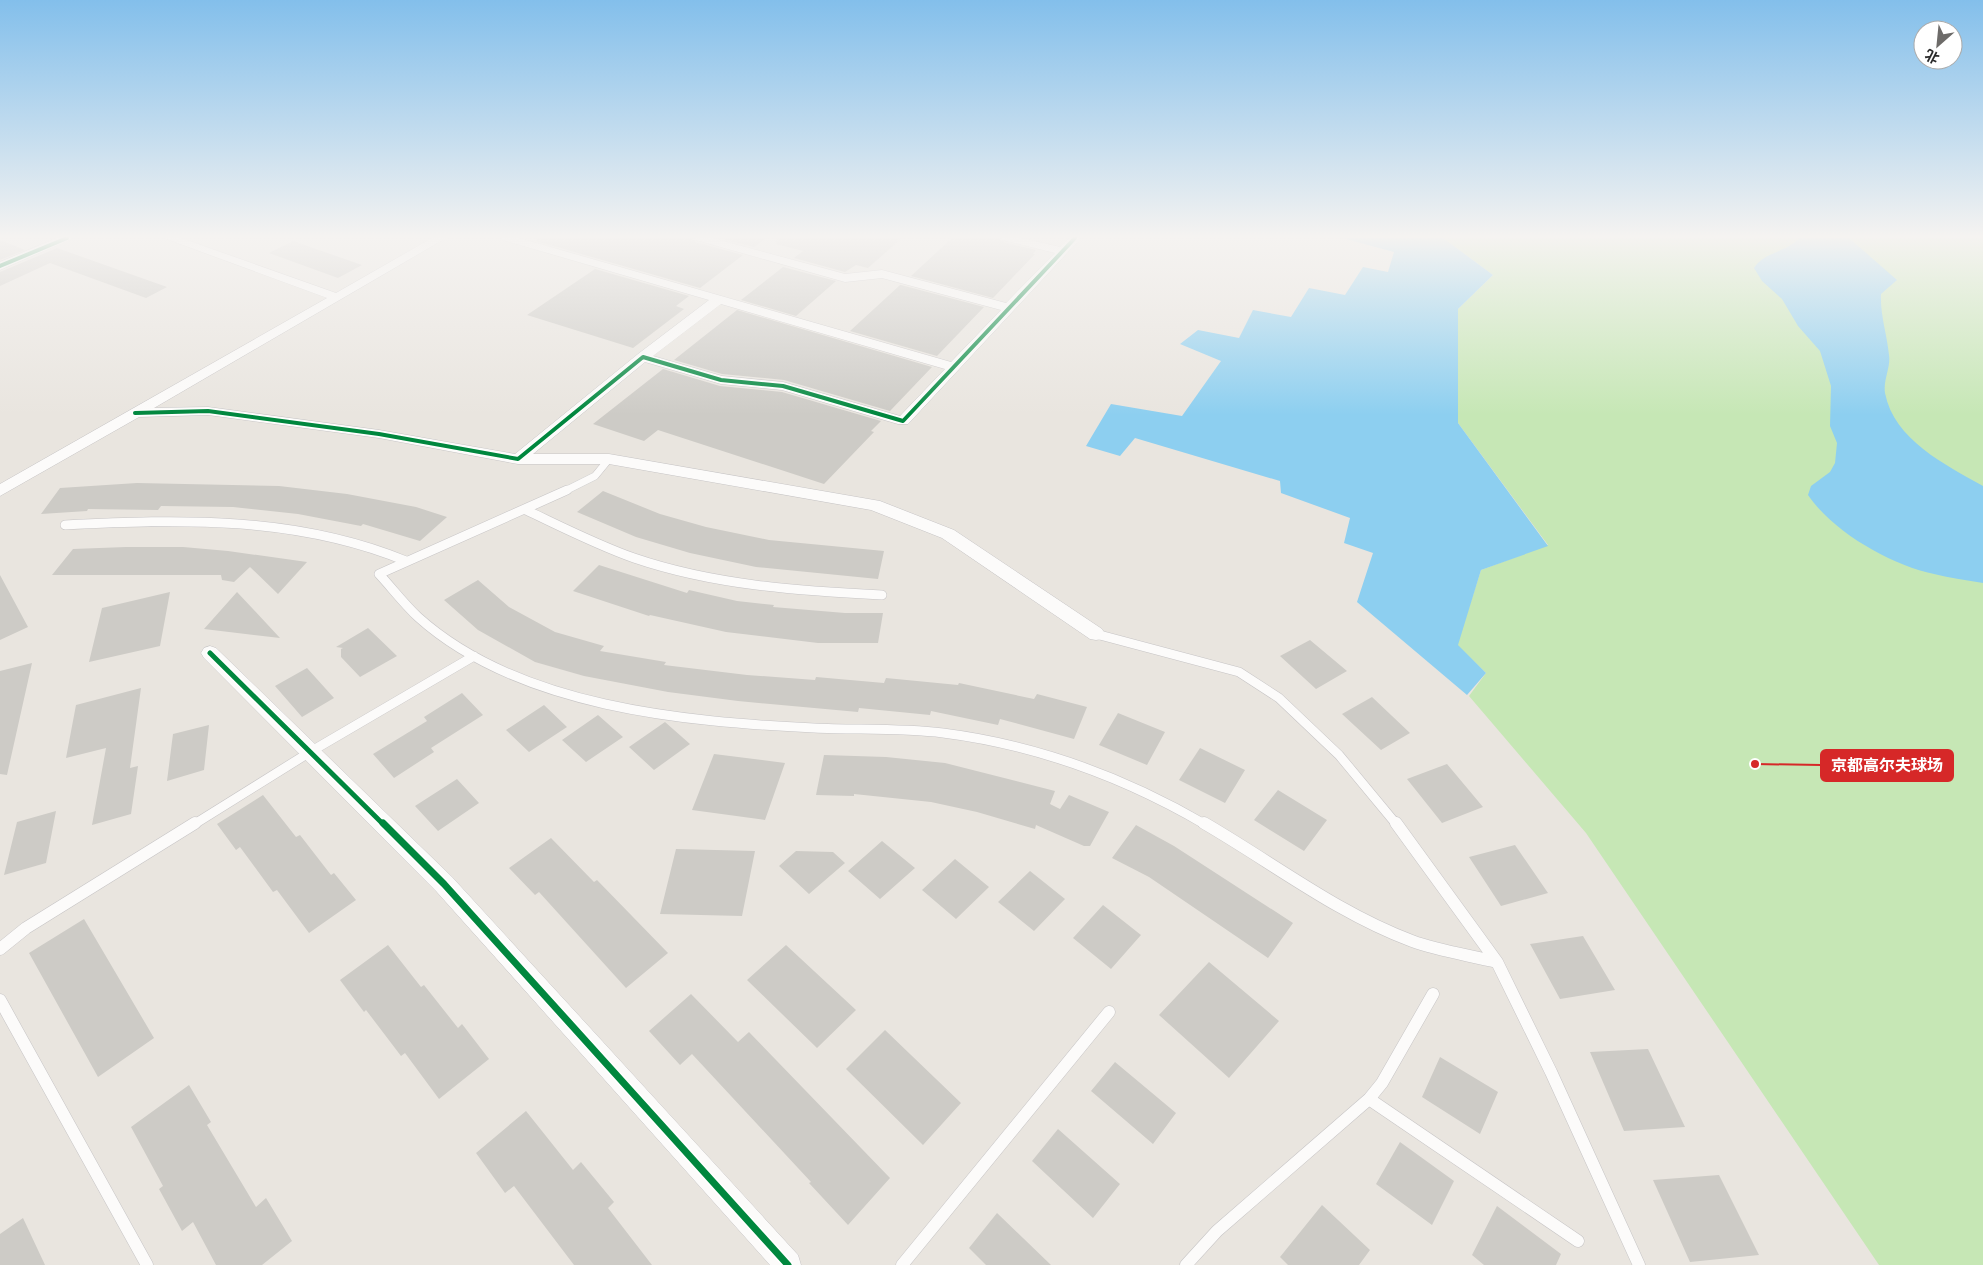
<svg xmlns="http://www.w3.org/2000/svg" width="1983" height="1265" font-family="'DejaVu Sans','Noto Sans SC',sans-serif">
<rect width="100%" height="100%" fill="#e9e5df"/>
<path fill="#c6e7b5" d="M1443,238H1983V1265H1879L1586,833L1469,696L1486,673L1457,645L1481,570L1548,545L1458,423V309L1493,275Z"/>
<path fill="#8dcff0" d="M1342,238H1443L1493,275L1458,309V423L1548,546L1481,570L1458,645L1486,673L1467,695L1357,602L1373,553L1344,543L1350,518L1281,493L1280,481L1135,438L1120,456L1086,446L1111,404L1182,416L1221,361L1180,344L1198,330L1239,338L1253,310L1291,317L1309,288L1345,295L1363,267L1388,272L1394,252Z
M1799,238H1849L1897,280L1881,294C1880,315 1887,334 1889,355C1891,367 1883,380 1885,393C1894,440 1946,465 1983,486V583C1967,580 1950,578 1934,574C1891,565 1833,532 1808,495L1811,486L1830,472L1835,463L1837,443L1830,426L1831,386L1820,351L1798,326L1782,299L1762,281L1754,268C1765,251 1786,253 1799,238Z"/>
<path fill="#cdcbc6" d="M537,238H692L695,242L743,255L700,288L536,241Z
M719,238H767L754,247Z
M777,238H902L868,268L856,265L845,272L794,258L803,251L776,244Z
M952,238H999L1003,242L1036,250L1033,254H1035L993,298L911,276Z
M0,240L25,250L0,260Z
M293,241L362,265L338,278L269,253Z
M57,248L167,287L146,298L50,263L0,286V272Z
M783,267L836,281L796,316L741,300Z
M595,269L689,296L676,306L684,309L633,348L527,315Z
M900,285H901L984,307L937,356L850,331Z
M737,310L932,367L890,411L784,380L722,374L674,360Z
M663,369L720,386L782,392L881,421L871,431L874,432L824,484L658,430L644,441L593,424Z
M137,483L279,486L347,494L416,507L447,517L420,541L363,524L361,526L298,514L233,507L161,506L158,510L88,509L87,511L41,514L60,488Z
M603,491L660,514L706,527L769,540L884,551L878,579L756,567L690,553L636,537L577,512Z
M126,547H183L228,551L307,562L278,594L250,567L234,582L222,580L221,575H52L73,549Z
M599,565L687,593L689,590L737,601L774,605L773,607L845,613H883L878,643H818L726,632L650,615L649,616L573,591Z
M0,575L28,627L0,640Z
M478,580L509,607L555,632L604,646L600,651L666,662L664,665L747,675L815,680L816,677L884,683L886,678L958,685L959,683L1034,699L1037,694L1087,707L1074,739L1000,719L998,725L931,711L930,715L859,708L858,712L738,701L668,692L584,676L535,662L478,630L444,600Z
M170,592L160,646L89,662L102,608Z
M237,592L253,609L280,638L204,629Z
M368,628L397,656L360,677L341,657V649L343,648L336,647Z
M1310,640L1347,671L1316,689L1280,656Z
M32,663L7,775L0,774V671Z
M307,668L334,698L302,717L275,686Z
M141,688L130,768L138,766L131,814L92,825L106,748L66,758L76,705Z
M462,693L483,715L431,748L434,752L394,778L373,754L427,721L424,717Z
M1372,697L1410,733L1381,750L1342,714Z
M544,705L567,727L529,752L506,730Z
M1118,713L1165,732L1147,765L1099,745Z
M598,715L623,737L586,762L562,740Z
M665,722L690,744L654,770L629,747Z
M209,725L204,770L167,781L173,734Z
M1200,748L1245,770L1225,803L1179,780Z
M714,754L785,763L765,820L692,810Z
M824,755L886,757L945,763L1055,791L1050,804L1060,809L1069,795L1109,812L1090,846H1084L1036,825L1035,829L977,812L931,802L854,794V796L816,795Z
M1447,764L1483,807L1442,823L1407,779Z
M457,779L479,803L438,831L415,806Z
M1278,790L1327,820L1304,851L1254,820Z
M263,795L296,837L300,835L331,875L334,873L356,900L309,933L277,890L273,892L240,847L236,850L217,824Z
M56,811L46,863L4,875L17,822Z
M1136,825L1174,846L1293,923L1268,958L1149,877L1112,858Z
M551,838L594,882L597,880L668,953L626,988L539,892L535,895L509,868Z
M882,841L915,868L880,899L848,871Z
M1515,845L1548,893L1501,906L1469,857Z
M676,849L755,851L742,916L660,914Z
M796,851L833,852L845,863L809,894L779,866Z
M955,859L989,887L956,919L922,890Z
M1030,871L1065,899L1034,931L998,902Z
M1103,905L1141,935L1111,969L1073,938Z
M84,919L154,1038L98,1077L29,953Z
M1583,936L1615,990L1560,999L1530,944Z
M388,945L421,987L424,985L458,1028L462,1024L489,1059L439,1099L405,1053L401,1056L366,1010L364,1012L340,980Z
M786,945L856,1010L817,1048L747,980Z
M1209,962L1279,1021L1229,1078L1159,1015Z
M691,994L738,1042L749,1032L890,1178L848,1225L809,1183L811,1182L692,1054L680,1065L649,1031Z
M885,1030L961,1103L923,1145L846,1069Z
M1648,1049L1685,1127L1624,1131L1590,1052Z
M1440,1057L1498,1092L1480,1134L1422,1097Z
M1115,1062L1176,1113L1153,1144L1091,1091Z
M189,1085L211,1122L207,1125L256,1207L266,1198L292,1241L262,1265H216L193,1222L182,1231L159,1189L163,1186L131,1127Z
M526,1111L573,1170L581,1162L614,1202L608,1208L652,1265H574L514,1186L505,1193L476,1153Z
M1058,1129L1120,1184L1093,1218L1032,1161Z
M1400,1142L1454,1181L1432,1225L1376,1184Z
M1719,1175L1759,1255L1690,1262L1653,1180Z
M1322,1205L1370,1250L1359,1265H1288L1280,1257Z
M1497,1206L1561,1254L1556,1265H1484L1472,1255Z
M997,1213L1051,1265H986L969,1248Z
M23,1218L45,1265H0V1234Z"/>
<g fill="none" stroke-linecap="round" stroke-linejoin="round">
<g stroke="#c6c4c5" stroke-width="8">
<path id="lane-far2" d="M565,491L595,476L609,459"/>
</g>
<g stroke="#c6c4c5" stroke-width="10">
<path id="lane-far1" d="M567,490L379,574C392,588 404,604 418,617C518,707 685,722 814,728C857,730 900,728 943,733C1037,745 1124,777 1206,825
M526,510C562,527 597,545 634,558C713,585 799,591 882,595
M65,525C180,519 297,516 406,561
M1096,634L1239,672L1279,698L1339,755L1397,825
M193,825L310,752L474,656"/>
</g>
<g stroke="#c6c4c5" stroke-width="13">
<path id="lane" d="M1204,823C1273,863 1337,913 1412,941C1439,951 1469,955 1497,962
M1396,823L1497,962L1551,1072L1639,1265
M0,949L26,928L195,823
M0,1000L147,1265
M1369,1099L1578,1241
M902,1265L1109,1012
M1186,1265L1217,1231L1369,1099L1382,1083L1433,994"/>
</g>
<g stroke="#c6c4c5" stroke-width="1">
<path id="street" d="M57,238H73L0,270V262Z
M164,238H181L336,293L432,238H446L154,408L208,407L379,430L515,454L638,354L709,300L503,240L501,238H519L951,362L1001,310L882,278L845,282L696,240L694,238H712L845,274L882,270L1006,303L1055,253L1003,240L1001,238H1021L1060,247L1069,238H1081L908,424H898L782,390L721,384L645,362L533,454H609L880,501L954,530L1102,629L1105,634L1102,639L1096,640L1090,639L942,538L871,510L609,464H518L379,438L208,415L139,417L0,496V484L327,298ZM721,304L945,369L900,416L783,382L722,376L653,356Z
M210,646L216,648L452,877L798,1255L801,1265H770L436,891L204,658L201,653L204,648Z"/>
</g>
<use href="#lane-far2" stroke="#fcfbfa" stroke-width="7"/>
<use href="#lane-far1" stroke="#fcfbfa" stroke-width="9"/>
<use href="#lane" stroke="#fcfbfa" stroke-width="12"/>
<use href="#street" fill="#fcfbfa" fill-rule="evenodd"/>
<g stroke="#fff" stroke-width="6">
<path id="cycleway-far2" d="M0,266L67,238
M135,413L208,411L379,434L518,459L643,357L721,380L783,386L903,421L1075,238"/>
</g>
<g stroke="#fff" stroke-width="8">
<path id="cycleway-far1" d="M210,653L384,825"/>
</g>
<g stroke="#fff" stroke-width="10">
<path id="cycleway" d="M383,823L444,884L788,1265"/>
</g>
<use href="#cycleway-far2" stroke="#00873e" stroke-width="4"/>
<use href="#cycleway-far1" stroke="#00873e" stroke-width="5"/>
<use href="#cycleway" stroke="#00873e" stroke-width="7"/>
</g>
<linearGradient id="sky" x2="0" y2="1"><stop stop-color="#83bfeb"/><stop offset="0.57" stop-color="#f5f3f1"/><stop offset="1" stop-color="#f5f3f1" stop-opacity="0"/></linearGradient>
<rect width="1983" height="415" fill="url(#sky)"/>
<path fill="none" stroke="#d62828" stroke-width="2" d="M1755 764L1821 765"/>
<circle fill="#d62828" stroke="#fff" stroke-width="2" cx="1755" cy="764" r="5"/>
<rect fill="#d62828" stroke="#d62828" stroke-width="2" x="1821" y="750" width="132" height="31" rx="5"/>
<g font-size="16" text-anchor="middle" font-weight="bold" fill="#fff">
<text x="1887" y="771">京都高尔夫球场</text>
</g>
<g transform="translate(1938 45) rotate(207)"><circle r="24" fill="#ffffff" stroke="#aaaaaa"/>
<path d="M0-4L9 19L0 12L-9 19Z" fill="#6d6b69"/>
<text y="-8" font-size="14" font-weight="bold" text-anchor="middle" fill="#2a2a2a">北</text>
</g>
</svg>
